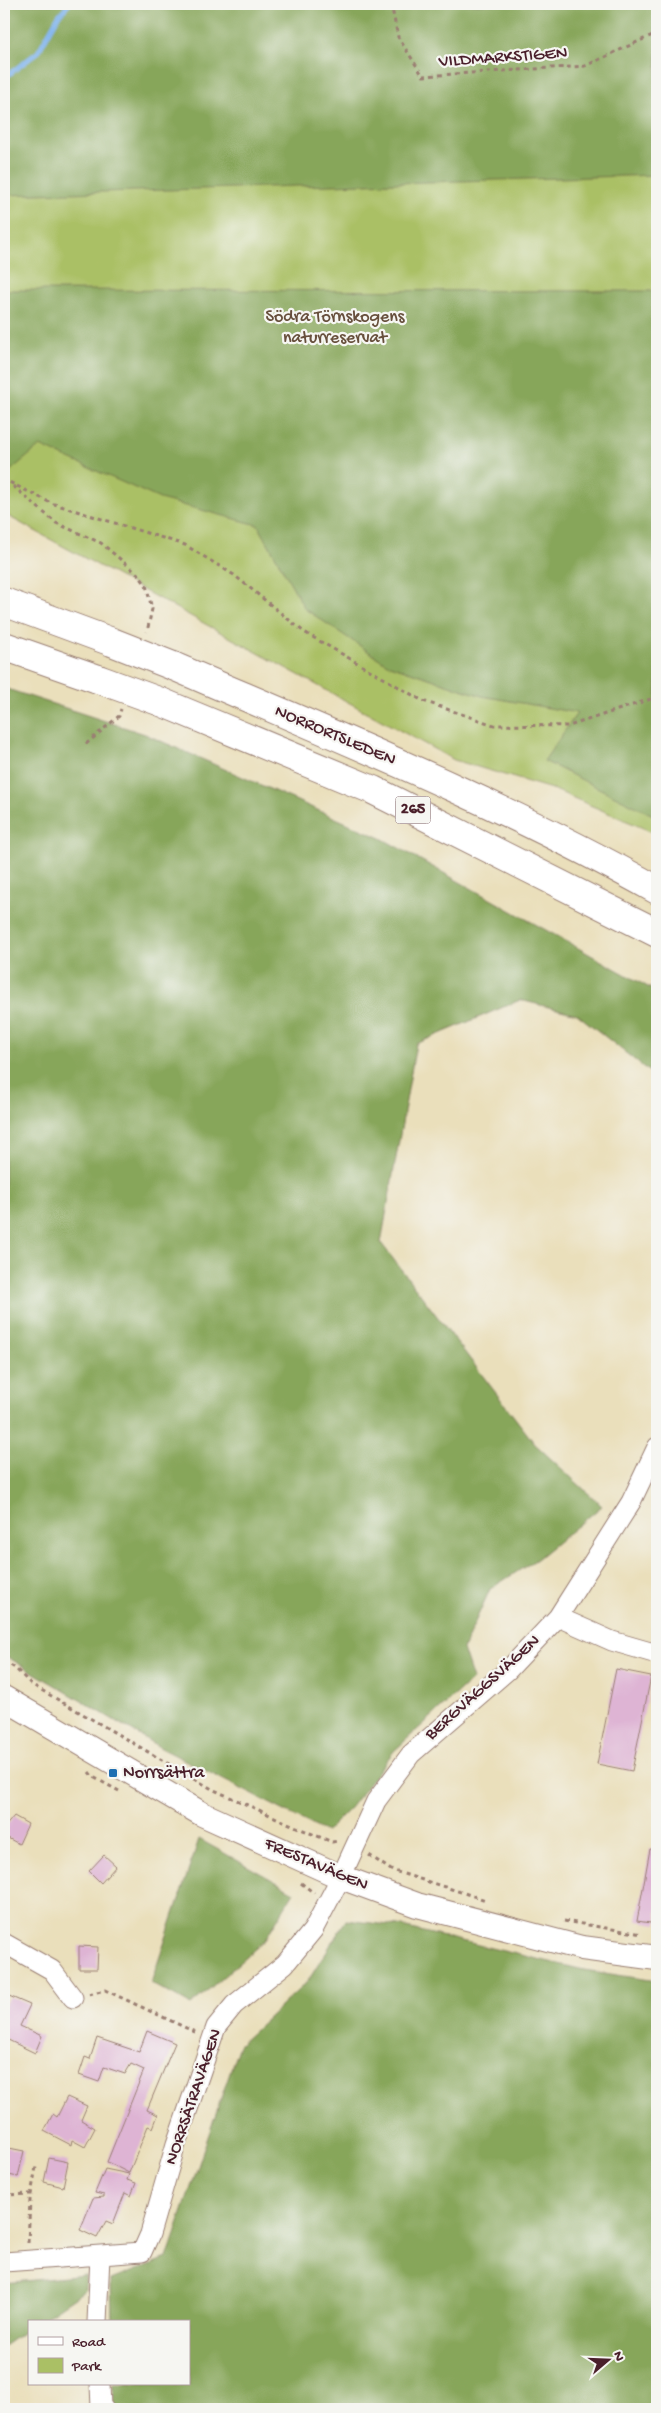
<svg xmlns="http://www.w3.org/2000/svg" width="661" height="2413" font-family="'Gochi Hand',sans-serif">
<rect width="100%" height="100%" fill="#f6f6f2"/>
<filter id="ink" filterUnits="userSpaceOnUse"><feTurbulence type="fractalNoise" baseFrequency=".02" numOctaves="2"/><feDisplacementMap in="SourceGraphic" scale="10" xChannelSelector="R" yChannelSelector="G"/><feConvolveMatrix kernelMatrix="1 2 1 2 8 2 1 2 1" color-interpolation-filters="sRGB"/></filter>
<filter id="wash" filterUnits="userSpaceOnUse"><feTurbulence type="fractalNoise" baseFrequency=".0096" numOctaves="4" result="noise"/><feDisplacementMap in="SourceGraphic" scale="20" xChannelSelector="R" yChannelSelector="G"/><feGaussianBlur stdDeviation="1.12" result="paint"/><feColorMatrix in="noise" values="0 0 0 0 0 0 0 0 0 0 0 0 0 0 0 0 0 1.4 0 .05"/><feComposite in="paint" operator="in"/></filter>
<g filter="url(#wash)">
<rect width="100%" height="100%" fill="#eadfbb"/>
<path fill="#aac065" stroke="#7a7048" d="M4,4H657V834L555,790L454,760L4,514Z"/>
<path fill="#87a65a" stroke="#686242" d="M4,4H657V175L4,195Z
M4,290L657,291V817L544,761L577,713L482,696L387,664L305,609L258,525L160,499L40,446L4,476Z
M4,688L145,734L381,838L657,992V1078L577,1014L520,1000L416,1044L381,1243L535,1444L602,1506L537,1559L490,1589L463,1649L473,1679L394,1751L350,1808L326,1832L161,1748L4,1655Z
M199,1839L294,1892L264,1941L191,2005L151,1983Z
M346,1920L398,1926L584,1970L657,1981V2409H122L114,2406V2384H189V2322H112L111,2280L167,2258L239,2045L308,1981Z
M85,2275V2290L38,2322H29V2328L4,2346V2283Z"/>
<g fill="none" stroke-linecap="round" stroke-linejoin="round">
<path stroke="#80b4ee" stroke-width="5" d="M4,78L38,52L59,15L69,4"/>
</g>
<g id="blocks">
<path fill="#deb4d4" d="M616,1669L651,1676L632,1771L597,1764Z
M14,1816L28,1824L19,1844L4,1836V1828Z
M650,1849L657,1850V1924L637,1921Z
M104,1855L116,1866L101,1883L89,1871Z
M79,1946L98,1947L97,1969H79Z
M9,1996L30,2005L20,2026L42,2036L35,2053L4,2038V2006Z
M147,2031L175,2043L147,2110L158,2115L153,2128L148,2126L129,2173L107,2162L144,2070L131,2064L125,2074L104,2067L99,2082L79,2075L85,2057L90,2059L97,2038L139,2052Z
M67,2097L87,2106L81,2120L95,2128L85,2147L72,2140L71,2145L44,2131L53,2114L57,2117Z
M4,2147L24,2151L18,2177L4,2174Z
M49,2158L68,2162L63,2187L44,2182Z
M105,2169L129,2174L127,2180L136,2183L131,2196L125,2193L113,2224L106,2221L97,2238L80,2230L93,2198L104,2197V2195L95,2193Z"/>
</g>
</g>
<g filter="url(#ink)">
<use href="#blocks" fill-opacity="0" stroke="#9a7f73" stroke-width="1"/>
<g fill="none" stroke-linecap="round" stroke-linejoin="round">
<g stroke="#9a7f73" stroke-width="21">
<path id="minor" d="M558,1617L612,1641L657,1654
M4,1943L52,1970L73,1998
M4,2262L142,2252L150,2234L176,2144L216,2027L234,2005L285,1964L313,1930L341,1877L376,1801L411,1754L508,1670L558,1617L631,1502L657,1447
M97,2322L100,2256
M100,2384L101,2408L104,2409"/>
</g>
<g stroke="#9a7f73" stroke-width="26">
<path id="tertiary" d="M4,1698L202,1814L341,1877L417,1905L582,1948L657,1958"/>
</g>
<g stroke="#9a7f73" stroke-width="30">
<path id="motorway" d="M4,602L112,642
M4,646L98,679
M173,666C336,736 502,803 657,890
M161,702L373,790L657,933"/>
</g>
<path stroke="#9a7f73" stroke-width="3" stroke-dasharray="4 4" stroke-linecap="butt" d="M391,4L398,37L423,76L585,66L657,33
M4,477L9,482L51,503L185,545L234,575L304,632L423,701L494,725L569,726L657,697
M13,486L56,523L101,543L139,575L146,585L152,609L147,632
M86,744L119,716L121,709
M4,1661L15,1668L31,1684L212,1789L310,1833L332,1842L338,1841
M89,1772L93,1777L119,1791
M369,1855L391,1870L486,1900
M301,1883L314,1893
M564,1921L642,1934
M89,1994L105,1990L197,2033
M4,2195L31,2194
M28,2243L30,2200L36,2167"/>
<use href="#minor" stroke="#fff" stroke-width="19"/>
<use href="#tertiary" stroke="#fff" stroke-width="24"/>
<use href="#motorway" stroke="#fff" stroke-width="28"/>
<g stroke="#9a7f73" stroke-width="30" stroke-linecap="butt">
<path id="motorway-bridge" d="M112,642L173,666
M98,679L161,702"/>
</g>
<use href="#motorway-bridge" stroke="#fff" stroke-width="28"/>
</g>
</g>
<rect fill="#1f6fb2" stroke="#f6f6f2" stroke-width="2" x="108" y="1768" width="10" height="10" rx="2.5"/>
<g text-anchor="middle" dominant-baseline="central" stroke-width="4.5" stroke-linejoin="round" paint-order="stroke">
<rect fill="#f6f6f2" stroke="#7e6067" stroke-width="1" x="395.5" y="796.5" width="35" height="27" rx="4"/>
<g font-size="16" font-weight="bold" fill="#4a1f2b">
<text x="413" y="810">265</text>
</g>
<g font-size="18" fill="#4a1f2b" stroke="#f6f6f2">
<text transform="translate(503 58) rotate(-4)">VILDMARKSTIGEN</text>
<text transform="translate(335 736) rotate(23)">NORRORTSLEDEN</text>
<text transform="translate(483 1688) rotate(-42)">BERGVÄGGSVÄGEN</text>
<text transform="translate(316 1865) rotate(23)">FRESTAVÄGEN</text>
<text transform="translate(194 2097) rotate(-71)">NORRSÄTRAVÄGEN</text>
</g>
<g font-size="18" fill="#674f3c" stroke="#f6f6f2">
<text x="335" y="317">Södra Törnskogens<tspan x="335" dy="21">naturreservat</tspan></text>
</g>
<g font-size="18" fill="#4a1f2b" stroke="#f6f6f2" text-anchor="start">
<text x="123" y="1773">Norrsättra</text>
</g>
</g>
<rect width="661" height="2413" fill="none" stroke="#f6f6f2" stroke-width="20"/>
<rect x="28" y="2320" width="162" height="65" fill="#f6f6f2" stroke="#b1a0a2"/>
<rect x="38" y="2337" width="25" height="8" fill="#ffffff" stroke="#b1a0a2"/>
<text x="72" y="2346" font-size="15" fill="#4a1f2b">Road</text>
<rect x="38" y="2358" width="25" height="15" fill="#aac065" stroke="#b1a0a2"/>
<text x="72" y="2370" font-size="15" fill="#4a1f2b">Park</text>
<g transform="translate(608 2360) rotate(71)" stroke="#f6f6f2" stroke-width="4" paint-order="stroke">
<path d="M0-4L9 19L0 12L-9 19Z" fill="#4a1f2b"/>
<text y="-8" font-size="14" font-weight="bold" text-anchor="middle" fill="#4a1f2b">N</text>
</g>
</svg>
